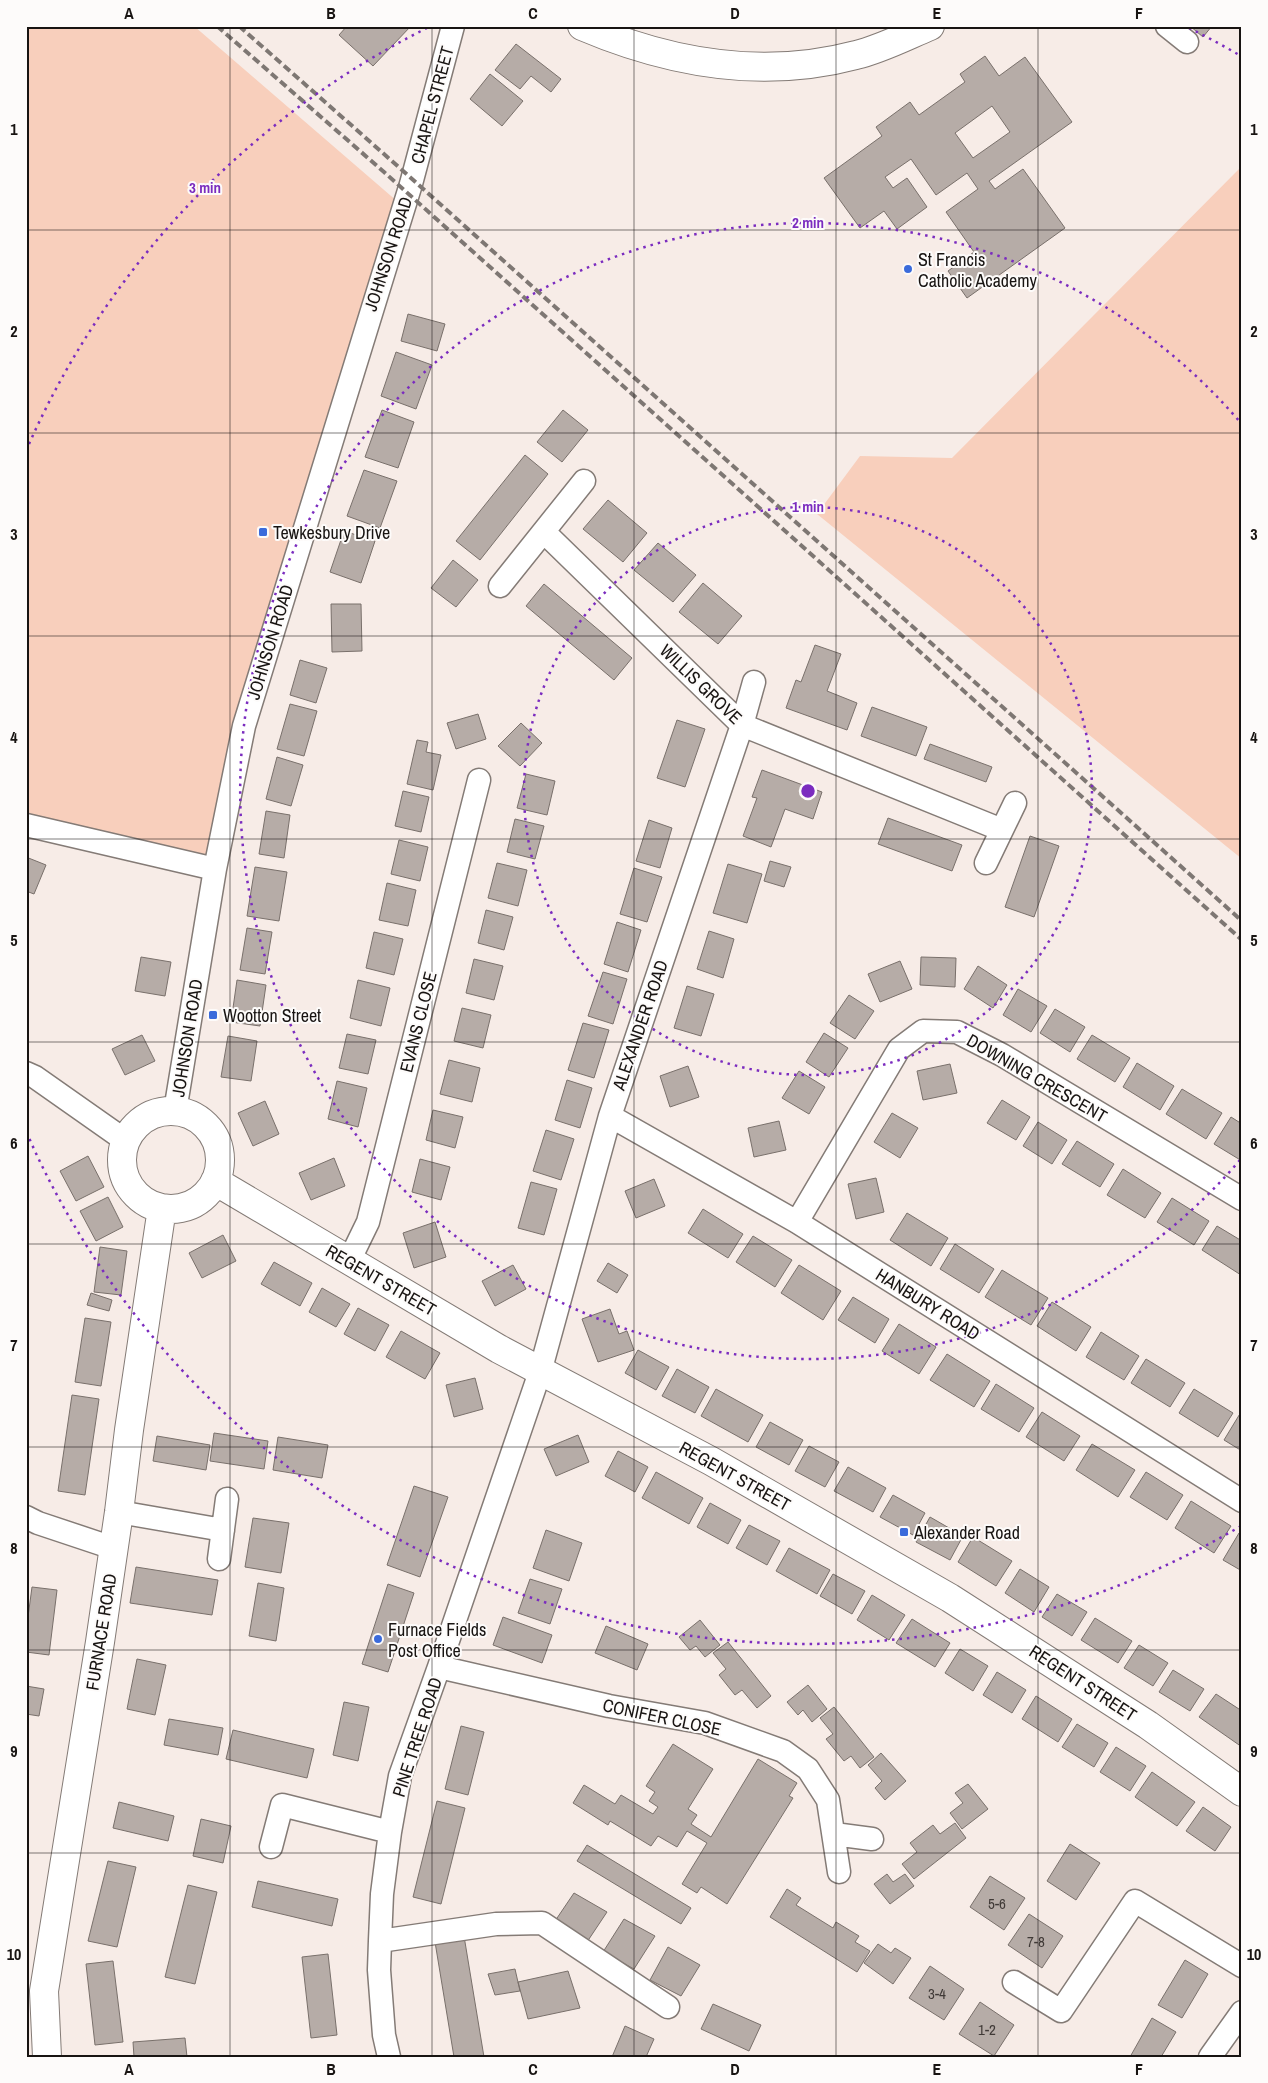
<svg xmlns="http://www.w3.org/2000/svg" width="1268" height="2083" font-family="'Archivo Narrow',sans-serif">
<rect width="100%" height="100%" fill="#f7ece7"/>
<path fill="#f8cfbc" d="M26,26H194L398,202L210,861L26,817Z
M1242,166V859L817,514L860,456L952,458Z"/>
<path fill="#b6aca7" stroke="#79706b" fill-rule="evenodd" d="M347,26H411L373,66L339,35Z
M1190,26H1212L1203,37Z
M516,44L561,79L551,92L531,76L520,89L495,70Z
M985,56L999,76L1025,57L1072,122L989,181L995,189L1023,169L1065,228L967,298L948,271L974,252L946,212L978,189L967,173L936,195L911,159L885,177L893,188L907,178L927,207L897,229L884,211L860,228L824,178L882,136L876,127L910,102L919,115L965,82L960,74ZM992,106L1010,132L973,158L955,133Z
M490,74L523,101L502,126L470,99Z
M408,314L445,324L437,351L401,341Z
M396,352L432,365L416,409L381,396Z
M382,410L414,422L398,468L365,457Z
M563,410L588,430L562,462L537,442Z
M525,455L548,474L480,560L456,541Z
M364,470L397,481L380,528L347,516Z
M608,500L647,533L623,562L583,529Z
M344,531L375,541L361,583L330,572Z
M658,543L696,575L673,602L634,570Z
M453,560L478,580L456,607L431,588Z
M703,583L742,616L718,644L679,612Z
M544,584L632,658L614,680L526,606Z
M331,604H361L362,651L332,652Z
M815,645L841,654L827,691L857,703L847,730L786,708L796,680L801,682Z
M300,660L327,668L316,703L290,695Z
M290,704L317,711L304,756L277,749Z
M872,707L927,727L916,756L861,736Z
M478,714L486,739L456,749L447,723Z
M677,720L705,729L685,787L657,778Z
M521,723L542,743L520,766L498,746Z
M417,740L428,742L426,752L441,755L433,790L407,784Z
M930,744L992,767L986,782L924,759Z
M277,757L303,765L291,806L266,799Z
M762,770L822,792L813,819L785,809L771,847L743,836L757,798L752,797Z
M526,774L555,781L547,815L517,808Z
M403,791L429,797L421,832L395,826Z
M266,811L290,815L284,858L259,854Z
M888,818L962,845L952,871L878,844Z
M515,819L544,826L535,859L507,852Z
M649,820L672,828L660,868L636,861Z
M1030,836L1059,846L1034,917L1005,907Z
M399,840L428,847L420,881L391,874Z
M26,857L46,865L34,894L26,891Z
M770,861L791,867L784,887L764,881Z
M497,863L527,870L518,906L488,898Z
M728,864L762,874L747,923L713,913Z
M255,867L287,872L279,921L247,916Z
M634,868L662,877L647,922L620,914Z
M387,883L416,890L408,926L379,920Z
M486,910L513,917L504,950L478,943Z
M617,922L641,930L628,972L604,964Z
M247,928L272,932L265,974L240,970Z
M709,931L734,939L723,978L697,969Z
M374,932L403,939L394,975L366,968Z
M141,957L171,962L165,996L135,991Z
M921,957L956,958L955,987L920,985Z
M474,959L503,966L494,1000L466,993Z
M900,961L912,989L880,1002L868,974Z
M978,966L1007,985L993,1008L964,989Z
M603,972L627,979L613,1024L588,1016Z
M237,980L266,985L260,1026L231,1022Z
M358,980L390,988L381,1026L350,1018Z
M687,986L714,994L701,1036L674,1028Z
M1018,989L1047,1006L1031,1032L1003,1015Z
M849,995L874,1011L855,1039L830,1023Z
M462,1008L491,1015L483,1048L454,1041Z
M1055,1009L1085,1027L1070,1052L1040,1033Z
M583,1023L609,1030L594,1078L568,1070Z
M824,1033L848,1048L829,1077L806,1062Z
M347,1034L376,1040L368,1074L339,1068Z
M142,1035L155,1061L125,1075L112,1049Z
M1092,1035L1130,1058L1115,1082L1077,1059Z
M228,1036L257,1041L251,1081L221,1077Z
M449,1060L480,1068L472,1102L440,1094Z
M1137,1063L1174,1086L1160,1110L1123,1087Z
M950,1064L957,1093L923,1100L917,1071Z
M688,1066L699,1097L670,1107L660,1076Z
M799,1071L825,1087L809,1114L782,1098Z
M567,1080L592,1088L580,1128L555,1120Z
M337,1081L367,1088L358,1127L328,1119Z
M1182,1089L1222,1113L1206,1139L1166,1114Z
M1002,1100L1030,1117L1016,1140L987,1123Z
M265,1101L279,1134L253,1146L238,1113Z
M433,1110L463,1117L455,1148L426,1140Z
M892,1113L918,1128L900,1158L874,1142Z
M1231,1117L1242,1124V1161L1214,1144Z
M779,1121L786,1150L754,1157L748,1128Z
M1038,1122L1067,1140L1052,1164L1023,1146Z
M546,1130L574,1139L561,1180L533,1171Z
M1077,1141L1114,1164L1100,1187L1062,1164Z
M88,1156L104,1187L76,1201L60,1171Z
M334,1158L345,1186L311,1200L299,1173Z
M420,1159L450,1167L441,1200L412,1192Z
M1123,1169L1161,1193L1145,1218L1107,1195Z
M876,1178L884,1212L856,1219L848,1184Z
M654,1179L665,1206L636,1218L625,1191Z
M531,1182L557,1189L544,1235L518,1228Z
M108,1197L123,1227L96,1241L80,1211Z
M1172,1198L1209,1221L1194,1245L1157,1222Z
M703,1209L743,1234L728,1258L688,1233Z
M907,1213L948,1238L931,1266L890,1240Z
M435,1222L446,1257L414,1268L403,1233Z
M1217,1226L1242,1241L1241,1275L1202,1250Z
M223,1235L236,1261L202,1278L189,1253Z
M753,1236L792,1260L775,1287L736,1262Z
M955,1244L994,1269L979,1293L940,1269Z
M100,1247L127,1251L121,1295L94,1292Z
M274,1262L312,1283L300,1306L261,1284Z
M608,1263L628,1275L617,1293L597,1281Z
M513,1265L526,1289L495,1306L482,1281Z
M799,1265L841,1291L823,1320L781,1293Z
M1002,1270L1048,1298L1031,1325L985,1297Z
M322,1288L350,1304L336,1327L309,1312Z
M91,1293L112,1300L109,1311L87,1305Z
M853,1297L889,1319L875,1343L838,1320Z
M1052,1302L1091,1327L1076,1351L1037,1326Z
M358,1308L389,1325L375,1351L344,1334Z
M610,1309L619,1334L627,1331L634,1350L598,1362L582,1319Z
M85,1318L111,1322L101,1386L75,1382Z
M899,1324L936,1347L919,1374L882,1351Z
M401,1331L440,1353L425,1379L386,1357Z
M1101,1332L1139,1356L1124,1380L1086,1357Z
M638,1350L669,1367L656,1390L625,1373Z
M947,1354L990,1381L974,1407L930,1380Z
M1146,1359L1185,1383L1170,1407L1131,1383Z
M677,1369L709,1387L695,1413L662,1396Z
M475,1378L483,1409L454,1417L446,1385Z
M996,1384L1034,1408L1019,1432L981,1409Z
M716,1389L763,1415L748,1442L701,1416Z
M1194,1389L1233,1413L1218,1437L1179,1413Z
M72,1395L99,1399L85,1495L58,1491Z
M1042,1412L1080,1436L1064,1461L1026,1437Z
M1241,1412H1242V1451L1224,1440Z
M770,1422L803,1440L789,1465L756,1447Z
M214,1433L268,1441L264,1469L210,1461Z
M578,1435L589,1462L556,1476L544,1449Z
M157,1436L210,1445L206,1470L153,1461Z
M278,1437L328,1445L322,1478L273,1470Z
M1092,1444L1135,1470L1118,1497L1076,1470Z
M809,1446L839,1462L825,1487L795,1471Z
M618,1451L648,1467L635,1492L605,1476Z
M848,1467L886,1488L873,1512L834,1491Z
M656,1472L703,1498L689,1524L642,1498Z
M1146,1472L1183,1495L1167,1520L1130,1497Z
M414,1486L448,1497L420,1577L387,1565Z
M893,1495L925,1513L913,1535L880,1517Z
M1191,1501L1231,1526L1214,1553L1175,1528Z
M710,1503L741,1520L728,1544L697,1527Z
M930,1517L963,1536L950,1560L916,1542Z
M253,1518L289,1523L281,1573L245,1567Z
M749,1525L780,1541L767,1565L736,1548Z
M546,1530L582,1543L569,1581L533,1568Z
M1239,1533L1242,1534V1571L1223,1560Z
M973,1537L1012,1561L996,1586L958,1562Z
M789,1548L830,1570L817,1594L776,1571Z
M136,1567L218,1580L212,1615L130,1603Z
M1020,1569L1049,1587L1034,1612L1005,1593Z
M833,1574L865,1591L852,1614L820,1596Z
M530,1579L562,1589L550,1624L518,1613Z
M258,1583L284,1588L276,1641L249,1636Z
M388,1584L414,1593L388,1672L362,1664Z
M32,1587L57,1590L49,1655L26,1652V1632Z
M1057,1594L1087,1612L1072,1636L1042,1617Z
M872,1595L905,1615L889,1640L857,1620Z
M503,1617L552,1635L542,1663L493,1645Z
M1095,1618L1132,1641L1118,1663L1081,1640Z
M912,1619L950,1643L935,1667L896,1643Z
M700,1620L720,1645L705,1657L696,1646L690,1650L679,1637Z
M606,1626L648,1644L637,1670L595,1653Z
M728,1642L771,1696L757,1708L742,1690L735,1695L719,1675L726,1669L713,1653Z
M1139,1645L1168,1663L1153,1686L1124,1668Z
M960,1649L988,1666L973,1691L945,1673Z
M137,1659L166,1665L155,1715L127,1709Z
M1173,1670L1204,1689L1190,1711L1159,1692Z
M997,1672L1026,1690L1012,1713L983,1695Z
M808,1685L827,1709L812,1722L803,1710L798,1715L787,1702Z
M26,1686L44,1689L39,1716L26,1714Z
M1216,1694L1242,1711V1747L1199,1717Z
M1036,1696L1072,1719L1058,1742L1022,1719Z
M344,1702L369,1707L358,1761L333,1755Z
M834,1707L874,1757L860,1768L851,1756L844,1761L826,1739L833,1734L820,1718Z
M169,1719L223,1728L218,1755L164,1745Z
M1077,1724L1108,1743L1094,1767L1062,1747Z
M461,1726L484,1732L468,1795L445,1789Z
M233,1730L314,1749L307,1778L226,1759Z
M673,1744L713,1769L688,1809L697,1815L691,1824L711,1837L758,1759L797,1783L789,1796L793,1798L727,1904L701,1887L697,1893L682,1884L707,1843L687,1831L677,1847L658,1836L651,1846L610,1821L608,1825L573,1803L584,1785L615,1804L621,1795L653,1814L658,1807L649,1801L655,1792L646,1786Z
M1116,1747L1146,1766L1130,1791L1100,1772Z
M881,1753L906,1781L885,1800L875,1788L882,1781L868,1765Z
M1152,1772L1195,1802L1177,1826L1135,1797Z
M968,1784L988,1809L962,1829L950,1813L963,1803L955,1793Z
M437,1801L465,1808L441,1904L413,1897Z
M119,1802L174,1816L168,1841L113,1828Z
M1203,1807L1231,1827L1215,1851L1186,1831Z
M201,1819L231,1826L223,1863L193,1856Z
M955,1823L966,1838L914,1879L902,1864L917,1852L910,1843L933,1825L940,1834Z
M1070,1844L1100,1863L1076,1900L1047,1881Z
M587,1845L691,1908L681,1924L577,1861Z
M108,1861L136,1867L117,1947L88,1941Z
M887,1874L893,1882L905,1874L914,1886L890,1904L874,1884Z
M990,1876L1025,1898L1004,1930L970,1907Z
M258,1881L338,1899L332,1926L252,1907Z
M188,1885L217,1892L195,1984L165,1977Z
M787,1889L801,1898L796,1905L833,1928L836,1922L859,1936L855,1942L870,1951L857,1972L770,1917Z
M574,1893L607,1912L585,1945L553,1924Z
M1029,1914L1063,1936L1042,1968L1008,1945Z
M624,1919L655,1936L634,1969L603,1952Z
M464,1936L484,2057H454L435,1942Z
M878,1944L891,1953L895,1948L911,1958L893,1984L864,1963Z
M668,1947L700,1965L681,1996L650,1980Z
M328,1954L337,2035L311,2038L302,1957Z
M1185,1960L1208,1974L1182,2018L1158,2005Z
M113,1961L123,2042L95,2045L86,1964Z
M930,1966L964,1989L944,2020L909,1998Z
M515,1969L520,1991L495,1995L488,1974Z
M568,1971L580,2008L528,2019L518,1982Z
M980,2002L1014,2025L994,2056L959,2034Z
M713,2004L761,2025L749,2051L701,2029Z
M1152,2018L1176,2032L1161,2057H1130Z
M625,2026L654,2039L646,2057H612Z
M185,2038L187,2057H134L133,2042Z"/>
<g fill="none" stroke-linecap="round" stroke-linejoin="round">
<g stroke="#847b76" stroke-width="25">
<path id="street" d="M1167,26L1187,42
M544,532L742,725L1002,830
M500,586L584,481
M26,825L215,869
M986,863L1015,803
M26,1073L35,1077L126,1141
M175,1111L215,869L244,726L411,184L453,26
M610,1116L797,1222L1242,1501
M797,1222L899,1049L923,1031L957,1032L1002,1055L1242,1199
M349,1261L368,1222L479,780
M119,1512L223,1530
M26,1517L38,1523L113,1548
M219,1559L227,1499
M439,1667L609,1706L705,1723L783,1751L808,1769L828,1800L839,1872
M834,1834L872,1839
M271,1847L282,1805L390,1832
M380,1941L496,1924L542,1923L668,2007
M1014,1982L1061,2011L1135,1901L1242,1966
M389,2057L384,2035L379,1970L380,1941L382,1894L390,1832L400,1776L439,1667L540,1372L610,1116L742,725L754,682
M1210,2057L1242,2012"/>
</g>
<g stroke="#847b76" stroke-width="30">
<path id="secondary" d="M582,26C669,63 762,80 856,55C881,49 906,36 930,26
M122 1160a49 49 0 1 1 98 0a49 49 0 1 1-98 0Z
M215,1181L499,1349L711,1461L950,1598L1148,1725L1242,1792
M47,2057L44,1991L100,1642L119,1512L129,1430L162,1208"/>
</g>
<use href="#street" stroke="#fff" stroke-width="22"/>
<use href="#secondary" stroke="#fff" stroke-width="28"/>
<path stroke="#7e7773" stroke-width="4" stroke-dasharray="8 4" stroke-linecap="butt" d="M217,26L384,172L1242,940
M239,26L393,162L1242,921"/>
</g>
<path fill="none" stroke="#181412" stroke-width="1" stroke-opacity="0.55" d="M230,26V2057M432,26V2057M634,26V2057M836,26V2057M1038,26V2057M26,230H1242M26,433H1242M26,636H1242M26,839H1242M26,1042H1242M26,1244H1242M26,1447H1242M26,1650H1242M26,1853H1242"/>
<g fill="none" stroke="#7b2cbf" stroke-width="2.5" stroke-dasharray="2.5 5">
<circle cx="808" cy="791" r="284"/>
<path d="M1240 1160A568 568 0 1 1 1240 422"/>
<path d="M1241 1526A853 853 0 0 1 29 1138M29 444A853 853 0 0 1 427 28M1189 28A853 853 0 0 1 1241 56"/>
</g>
<g fill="#3b6bdb" stroke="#fdfbfa" stroke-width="2">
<circle cx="908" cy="269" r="5"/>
<rect x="258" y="527" width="10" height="10" rx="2.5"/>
<rect x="208" y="1010" width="10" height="10" rx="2.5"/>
<rect x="899" y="1527" width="10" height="10" rx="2.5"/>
<circle cx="378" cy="1639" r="5"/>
</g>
<g text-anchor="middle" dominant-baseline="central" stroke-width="4" stroke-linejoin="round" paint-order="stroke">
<g font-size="15" fill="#403a37">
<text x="997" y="1903">5-6</text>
<text x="1036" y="1941">7-8</text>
<text x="937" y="1993">3-4</text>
<text x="987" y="2029">1-2</text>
</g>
<g font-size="18" fill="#181412" stroke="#fdfbfa">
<text transform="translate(432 105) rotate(-75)">CHAPEL STREET</text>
<text transform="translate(388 254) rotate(-72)">JOHNSON ROAD</text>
<text transform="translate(270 642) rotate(-73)">JOHNSON ROAD</text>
<text transform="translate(701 684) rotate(44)">WILLIS GROVE</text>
<text transform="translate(418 1022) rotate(-76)">EVANS CLOSE</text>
<text transform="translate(640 1025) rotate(-71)">ALEXANDER ROAD</text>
<text transform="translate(187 1038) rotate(-81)">JOHNSON ROAD</text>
<text transform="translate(1037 1078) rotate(30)">DOWNING CRESCENT</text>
<text transform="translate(381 1280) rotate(30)">REGENT STREET</text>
<text transform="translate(928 1304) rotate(32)">HANBURY ROAD</text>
<text transform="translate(735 1476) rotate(29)">REGENT STREET</text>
<text transform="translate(101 1632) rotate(-81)">FURNACE ROAD</text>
<text transform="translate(1083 1683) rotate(33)">REGENT STREET</text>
<text transform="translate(662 1717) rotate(12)">CONIFER CLOSE</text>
<text transform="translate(417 1737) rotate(-72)">PINE TREE ROAD</text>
</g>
<g font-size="18" fill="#181412" stroke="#fdfbfa" text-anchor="start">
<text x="918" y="259">St Francis<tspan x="918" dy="21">Catholic Academy</tspan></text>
<text x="273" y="532">Tewkesbury Drive</text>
<text x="223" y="1015">Wootton Street</text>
<text x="914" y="1532">Alexander Road</text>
<text x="388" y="1629">Furnace Fields<tspan x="388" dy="21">Post Office</tspan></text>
</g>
</g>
<circle cx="808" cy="791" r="8" fill="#7b2cbf" stroke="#fdfbfa" stroke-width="2.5"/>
<g font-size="15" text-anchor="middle" font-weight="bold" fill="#7b2cbf" stroke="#fdfbfa" stroke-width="4" stroke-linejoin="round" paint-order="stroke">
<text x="205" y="193">3 min</text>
<text x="808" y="228">2 min</text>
<text x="808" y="512">1 min</text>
</g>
<rect width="1268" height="2083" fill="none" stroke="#fdfbfa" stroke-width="55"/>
<rect x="28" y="28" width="1212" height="2028" fill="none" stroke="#181412" stroke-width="2"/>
<g font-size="16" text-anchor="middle" font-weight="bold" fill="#181412">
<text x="129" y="19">A</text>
<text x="331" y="19">B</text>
<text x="533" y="19">C</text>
<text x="735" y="19">D</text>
<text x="937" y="19">E</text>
<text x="1139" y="19">F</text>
<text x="14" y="135">1</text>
<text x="1254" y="135">1</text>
<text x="14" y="337">2</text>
<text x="1254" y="337">2</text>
<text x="14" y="540">3</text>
<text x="1254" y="540">3</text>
<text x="14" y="743">4</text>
<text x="1254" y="743">4</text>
<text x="14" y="946">5</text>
<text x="1254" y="946">5</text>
<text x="14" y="1149">6</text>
<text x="1254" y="1149">6</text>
<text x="14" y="1351">7</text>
<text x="1254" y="1351">7</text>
<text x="14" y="1554">8</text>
<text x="1254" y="1554">8</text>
<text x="14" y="1757">9</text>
<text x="1254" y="1757">9</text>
<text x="14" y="1960">10</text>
<text x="1254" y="1960">10</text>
<text x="129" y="2075">A</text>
<text x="331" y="2075">B</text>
<text x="533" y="2075">C</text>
<text x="735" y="2075">D</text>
<text x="937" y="2075">E</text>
<text x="1139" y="2075">F</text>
</g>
</svg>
